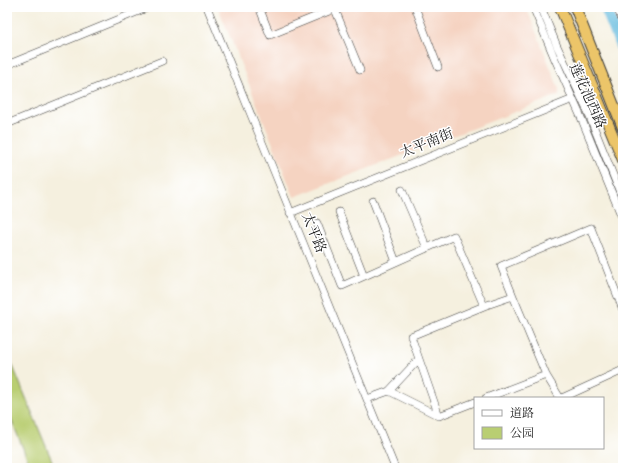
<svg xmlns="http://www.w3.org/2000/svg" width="630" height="475" font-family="Vollkorn,'Noto Serif SC',serif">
<rect width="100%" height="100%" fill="#fff"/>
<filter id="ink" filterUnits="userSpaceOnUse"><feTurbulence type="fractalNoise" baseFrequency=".025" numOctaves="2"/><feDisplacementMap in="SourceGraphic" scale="8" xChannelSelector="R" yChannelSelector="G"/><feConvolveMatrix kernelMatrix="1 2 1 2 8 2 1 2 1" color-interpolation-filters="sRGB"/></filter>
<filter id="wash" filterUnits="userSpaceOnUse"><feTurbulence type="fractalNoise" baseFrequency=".012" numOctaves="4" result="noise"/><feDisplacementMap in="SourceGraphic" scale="16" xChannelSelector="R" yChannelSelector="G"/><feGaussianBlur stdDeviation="0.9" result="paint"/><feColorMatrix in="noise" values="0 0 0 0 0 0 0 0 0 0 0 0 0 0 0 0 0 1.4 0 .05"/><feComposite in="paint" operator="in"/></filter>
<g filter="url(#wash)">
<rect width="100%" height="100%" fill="#f5f0df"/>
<path fill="#f5d3c1" d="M218,7H526L559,89V95L294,197Z"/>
<path fill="#b9ce72" stroke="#6a7547" d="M7,352L55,468H31L7,409Z"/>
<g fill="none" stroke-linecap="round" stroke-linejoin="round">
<path stroke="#60b9dd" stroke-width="11" d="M605,7L623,52"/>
</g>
</g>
<g filter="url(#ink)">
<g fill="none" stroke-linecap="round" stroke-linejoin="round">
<g stroke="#3d3c39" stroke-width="8">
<path id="minor" d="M207,7L395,468
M259,7L270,35L339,7
M334,7L360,70
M415,7L438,67
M533,7L554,57L580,115L623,220
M541,7L557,46L587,110L623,200
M617,7L623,23
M7,65L149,7
M7,124L162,61
M402,190L427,248
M373,201L396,262
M339,212L364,276
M290,213L573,99
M317,223L342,286L454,236L484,306L411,336L419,359L389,391L367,399
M513,296L546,375
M484,306L513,296L501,266L591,228L623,310
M419,359L439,416
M389,391L439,416L475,402
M486,398L546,375L560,398
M562,398L623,370"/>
</g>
<g stroke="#3d3c39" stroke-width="12">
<path id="highway" d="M560,7L623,160
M575,7L623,128"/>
</g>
<use href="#minor" stroke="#fff" stroke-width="7"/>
<use href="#highway" stroke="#ecc569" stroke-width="10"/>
</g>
</g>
<g text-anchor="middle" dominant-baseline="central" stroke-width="3" stroke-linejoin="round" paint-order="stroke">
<g font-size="14" fill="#1c1c1c" stroke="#fff">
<text transform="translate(587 96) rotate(66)">莲花池西路</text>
<text transform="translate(427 144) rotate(-22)">太平南街</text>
<text transform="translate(313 233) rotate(68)">太平路</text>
</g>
</g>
<rect width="630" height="475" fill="none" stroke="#fff" stroke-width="24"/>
<rect x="474" y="397" width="130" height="52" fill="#ffffff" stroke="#a4a4a4"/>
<rect x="482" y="410" width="20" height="6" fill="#ffffff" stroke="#a4a4a4"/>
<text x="510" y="417" font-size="12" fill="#1c1c1c">道路</text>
<rect x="482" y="427" width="20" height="12" fill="#b9ce72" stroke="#a4a4a4"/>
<text x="510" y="437" font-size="12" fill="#1c1c1c">公园</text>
</svg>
